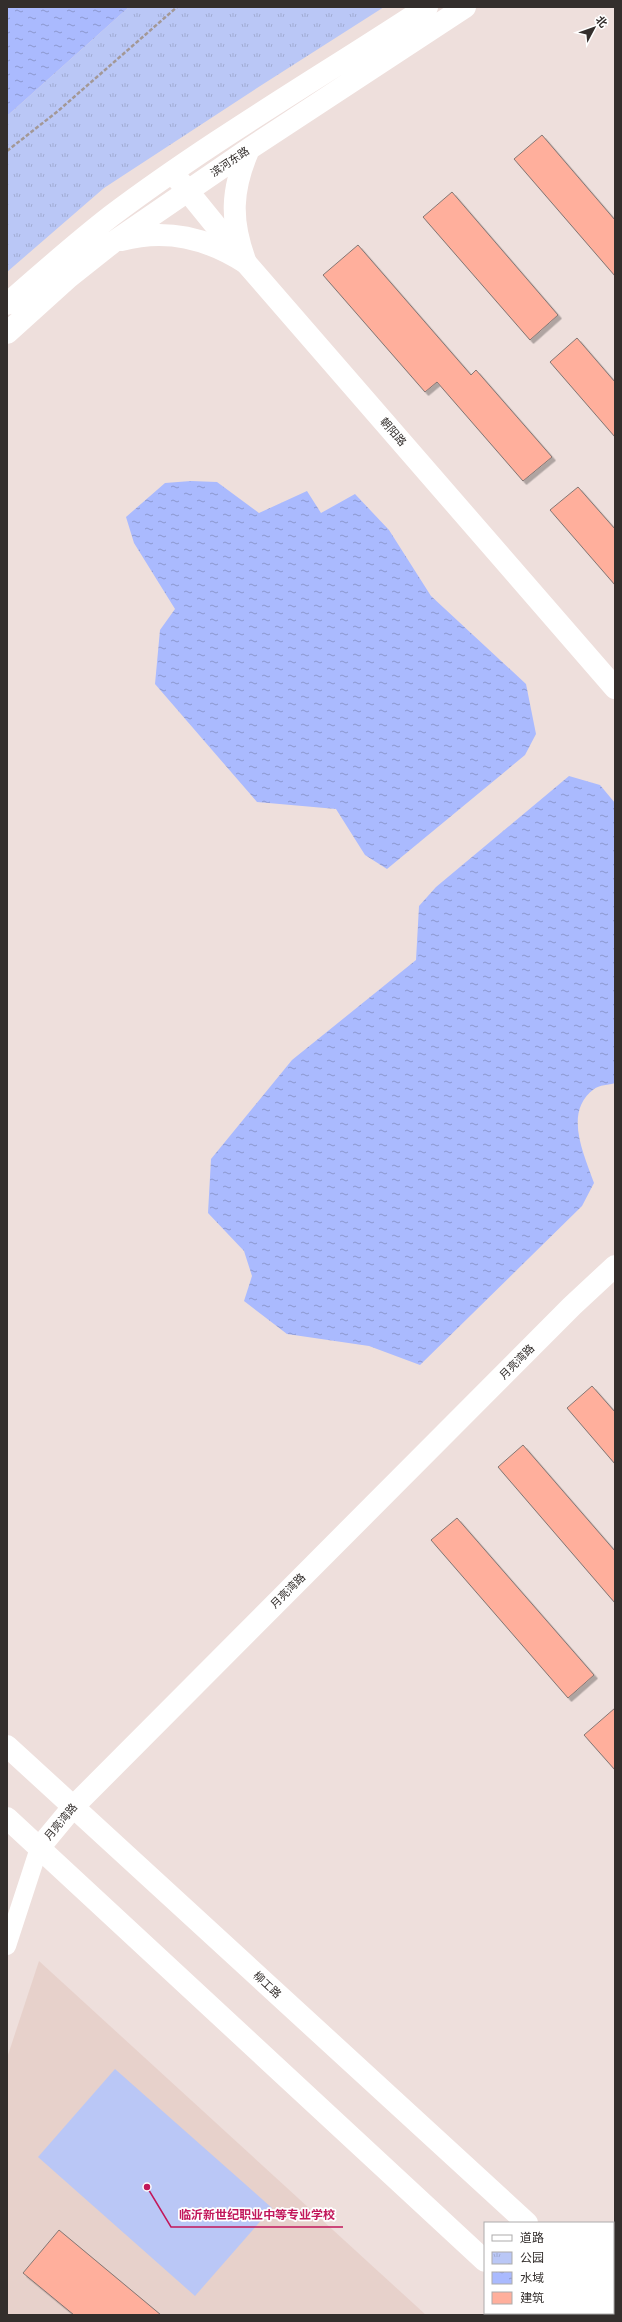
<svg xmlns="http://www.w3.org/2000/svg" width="622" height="2322" font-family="'Source Serif 4','Noto Sans SC',serif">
<defs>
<pattern id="park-tufts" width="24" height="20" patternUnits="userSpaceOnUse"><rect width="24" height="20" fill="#bac7f6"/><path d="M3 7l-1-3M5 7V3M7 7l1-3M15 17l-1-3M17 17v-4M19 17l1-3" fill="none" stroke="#a0abd3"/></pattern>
<pattern id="water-ripples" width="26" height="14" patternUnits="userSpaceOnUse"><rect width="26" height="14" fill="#aabafe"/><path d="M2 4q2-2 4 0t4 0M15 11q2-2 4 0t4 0" fill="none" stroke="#8b98ce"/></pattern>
<filter id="shadow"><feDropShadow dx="3.5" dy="3.5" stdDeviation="0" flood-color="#0004"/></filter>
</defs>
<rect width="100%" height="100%" fill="#eedfdc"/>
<path fill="#e7d1cb" d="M39,1961L426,2315H7V2058Z"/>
<path fill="#bac7f6" d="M115,2069L272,2208L195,2296L38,2157Z"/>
<path fill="url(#park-tufts)" d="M129,7H384L257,88L104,188L7,272V116Z"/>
<path fill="url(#water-ripples)" d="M7,7H129L7,116Z
M191,481L217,482L259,513L307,491L321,513L355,494L389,530L431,596L526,684L536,734L525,755L387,869L365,855L336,809L257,802L155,684L160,630L175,609L134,543L126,517L165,483Z
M569,776L600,785L615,803V1083C609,1085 599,1085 594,1089C563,1112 584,1154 594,1183L582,1206L420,1365L369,1346L287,1334L244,1301L252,1276L244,1251L208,1213L211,1159L292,1060L416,960L419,906L436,887Z"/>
<path fill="#ffaf9c" stroke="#847774" filter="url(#shadow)" d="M542,135L615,220V276L514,159Z
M452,192L558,315L530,340L423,217Z
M358,245L471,375L476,370L552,457L523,481L437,382L425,392L323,275Z
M577,338L615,382V437L550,362Z
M578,487L615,529V585L550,510Z
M592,1386L615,1412V1464L567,1408Z
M523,1445L615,1551V1603L498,1467Z
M457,1518L594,1675L568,1698L431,1540Z
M615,1708V1770L584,1735Z
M59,2230L161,2315H74L23,2273Z"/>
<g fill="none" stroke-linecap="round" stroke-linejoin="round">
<path stroke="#a39896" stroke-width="2.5" stroke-dasharray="4 2" stroke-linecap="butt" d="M7,151L58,111L177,7"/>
<path stroke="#fff" stroke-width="18" d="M7,1946L39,1848"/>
<path stroke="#fff" stroke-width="22" d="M173,173L246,263L615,688
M39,1848L73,1807L572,1306L615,1266"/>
<path stroke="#fff" stroke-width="22" d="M121,240C167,228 207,238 246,263
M246,263C230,221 231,190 249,149
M7,304C41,274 75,244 111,216C212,140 322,76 427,7
M7,333L69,277L112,243L249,149L465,7
M7,1746L527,2223
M7,1818L485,2261
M613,2302L615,2304
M541,2313L543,2315"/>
</g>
<g text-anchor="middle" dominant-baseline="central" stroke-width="3.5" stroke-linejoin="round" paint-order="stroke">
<g font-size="11" fill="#332e2c" stroke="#fff">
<text transform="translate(230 162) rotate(-34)">滨河东路</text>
<text transform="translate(393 432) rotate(49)">朝阳路</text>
<text transform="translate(517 1362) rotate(-45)">月亮湾路</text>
<text transform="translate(288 1591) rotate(-45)">月亮湾路</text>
<text transform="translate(61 1822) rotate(-50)">月亮湾路</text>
<text transform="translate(267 1985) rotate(43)">柳工路</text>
</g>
</g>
<path fill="none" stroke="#c2185b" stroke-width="1.5" d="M147 2187L171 2227H343"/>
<circle fill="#c2185b" stroke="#fff" stroke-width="1.5" cx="147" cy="2187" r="4"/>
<g font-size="12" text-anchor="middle" font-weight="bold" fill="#c2185b" stroke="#fff" stroke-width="3.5" stroke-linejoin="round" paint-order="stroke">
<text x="257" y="2219">临沂新世纪职业中等专业学校</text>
</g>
<rect width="622" height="2322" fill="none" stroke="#332e2c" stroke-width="16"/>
<rect x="484" y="2222" width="130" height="92" fill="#ffffff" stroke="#adabab"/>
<rect x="492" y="2235" width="20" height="6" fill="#ffffff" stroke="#adabab"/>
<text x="520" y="2242" font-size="12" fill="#332e2c">道路</text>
<rect x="492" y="2252" width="20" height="12" fill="url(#park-tufts)" stroke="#adabab"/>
<text x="520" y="2262" font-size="12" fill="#332e2c">公园</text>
<rect x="492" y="2272" width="20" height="12" fill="url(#water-ripples)" stroke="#adabab"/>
<text x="520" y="2282" font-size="12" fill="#332e2c">水域</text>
<rect x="492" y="2292" width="20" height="12" fill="#ffaf9c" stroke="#adabab"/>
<text x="520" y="2302" font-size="12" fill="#332e2c">建筑</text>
<g transform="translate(594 28) rotate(49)" stroke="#ffffff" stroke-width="3" paint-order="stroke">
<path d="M0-3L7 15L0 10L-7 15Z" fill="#332e2c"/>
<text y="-6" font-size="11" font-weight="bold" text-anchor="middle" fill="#332e2c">北</text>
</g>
</svg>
